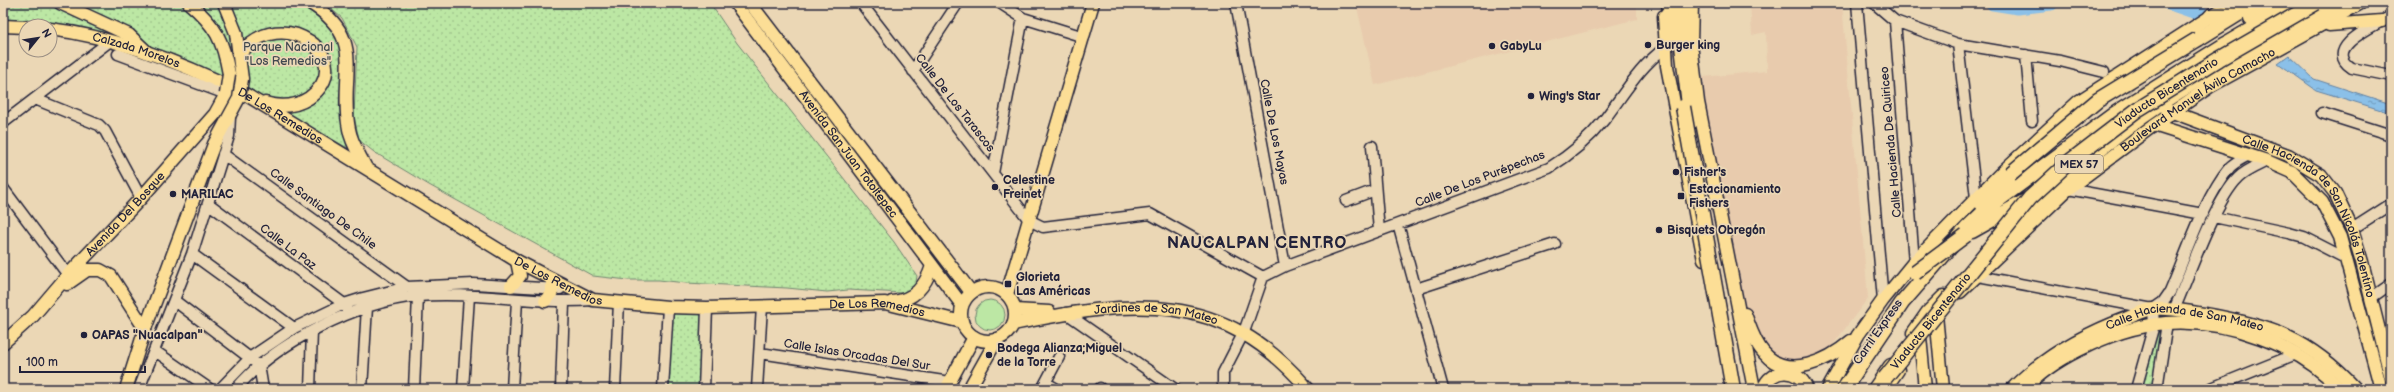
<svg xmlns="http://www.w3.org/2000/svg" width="2394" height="392" font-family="'Balsamiq Sans',sans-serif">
<defs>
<pattern id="park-dots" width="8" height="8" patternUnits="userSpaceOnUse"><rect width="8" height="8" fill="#bce7a4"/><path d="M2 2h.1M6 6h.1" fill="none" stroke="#a1c68e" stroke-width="1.8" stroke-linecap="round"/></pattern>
<pattern id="water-ripples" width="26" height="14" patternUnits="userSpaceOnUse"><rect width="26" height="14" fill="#8bc0e8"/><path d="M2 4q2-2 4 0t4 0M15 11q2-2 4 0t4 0" fill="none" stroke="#719cbd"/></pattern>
</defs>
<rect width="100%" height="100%" fill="#ebd7b5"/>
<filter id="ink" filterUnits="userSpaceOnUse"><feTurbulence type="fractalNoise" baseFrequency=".025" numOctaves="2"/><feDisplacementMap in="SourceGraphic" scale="8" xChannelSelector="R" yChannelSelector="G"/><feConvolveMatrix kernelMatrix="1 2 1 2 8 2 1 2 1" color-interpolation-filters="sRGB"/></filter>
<g filter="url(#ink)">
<path fill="#e8cbad" d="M1356,3H1637V19L1375,85Z
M1750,3H1842L1868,298L1829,350L1811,361H1789L1765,353L1747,318L1728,255L1710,165L1703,77L1767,71L1766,32L1752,35Z"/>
<path fill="#bce7a4" stroke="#6f8470" d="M975 315a15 15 0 1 1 30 0a15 15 0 1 1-30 0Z"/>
<path fill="url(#park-dots)" stroke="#6f8470" d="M3,3H302L323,15L340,42L351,150L264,100L56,24L3,20Z
M324,3H710L737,43L894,242L917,276L915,287L903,293L848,290L827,292L787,288L686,283L659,280H628L593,276L429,185L374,152L359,140L354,116L357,47L342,18Z
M670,311H704L700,389H667Z
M2167,328L2156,389H2142L2153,335Z"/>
<path fill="url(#water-ripples)" stroke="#6181a3" d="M2289,55L2314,79L2391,104V113L2316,90L2278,63Z"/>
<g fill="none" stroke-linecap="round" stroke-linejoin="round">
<path stroke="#8bc0e8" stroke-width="15" d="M1993,3L2018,7L2051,3
M2170,3L2202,14"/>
<path stroke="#c3b39d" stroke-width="10" stroke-dasharray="10 5" stroke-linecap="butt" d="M2127,79L2152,97"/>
<path stroke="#c3b39d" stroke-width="12" stroke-dasharray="12 6" stroke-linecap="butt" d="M2124,82L2151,100"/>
<g stroke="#22223b" stroke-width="13">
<path id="minor" d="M861,3L1029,220L1043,227L1150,214L1263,277
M1000,3L1023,18L1084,37
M1236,3L1285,266
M1857,3L1883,300
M1874,3L1895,21L1958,44L2060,61L2104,72
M2391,16C2376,25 2321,48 2352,68L2391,76
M1895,21L1914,262
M1958,44L1976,198
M118,54L226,94
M2026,55L2032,121
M913,71L958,3
M35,99L99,125L105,131L141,198
M2322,113L2391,135
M3,123L110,41
M1372,146L1379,231
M223,154L407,287
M993,173L1023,18
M3,188L68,275
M2068,189L2203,214
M1346,201L1375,190
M209,204L344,304L346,309
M2214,217L2289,233L2304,237L2347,259
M1398,224L1443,389
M2352,229L2391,204
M192,254L294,328
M1978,276L2153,309
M1416,289L1555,244
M2371,298L2391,284
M175,301L259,365L263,389
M2153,309L2163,302L2170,292C2186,255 2204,198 2230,167C2235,162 2242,159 2248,155
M2174,310C2189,276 2214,202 2238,178C2246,170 2257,166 2267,161
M1066,313L1175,389
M155,351L210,389
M760,353L950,382
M1046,383L1057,389
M139,389L192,254L229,136L230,117
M220,389L251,357L294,328L344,304L363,298L407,287L474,284L560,289
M236,389C274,343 359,301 418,296C476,291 535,305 593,300
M310,389L312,331
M362,389L367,307L364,302
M414,389L418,296
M463,389L469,296
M512,389L517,300
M561,389L564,303
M615,389L619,302
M663,389L668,307
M704,389L707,308
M757,389L762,306
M1042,389L1059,357
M1100,389V388
M1223,389V373L1244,332L1263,277L1285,266L1549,168C1570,155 1589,139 1604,120C1624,94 1639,67 1665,48
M2136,389L2154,325L2153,309
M2157,389L2167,323
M2209,389L2296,354"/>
</g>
<g stroke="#22223b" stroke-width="15">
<g id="major">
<path d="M60,3L129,35L148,53"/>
<path d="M189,3C216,26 223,40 229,74"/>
<path d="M224,3L236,33L242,79"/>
<path d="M310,3C369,39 338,77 349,129C351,142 359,154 365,166"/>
<path id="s1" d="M735,3L962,305"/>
<path d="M750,3L971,292"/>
<path d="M1692,3L1691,44L1698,102L1754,389"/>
<path d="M1664,16L1667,66L1704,260"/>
<path d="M2329,25L2382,21"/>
<path d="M3,26L26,27"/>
<path id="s2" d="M50,29C117,37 185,64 245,94L517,261L593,300L668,307L707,308L885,303L962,322"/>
<path d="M240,54C282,0 361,60 309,98C295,107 281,108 265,103"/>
<path id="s3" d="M2167,110L2288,155L2321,175L2335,193L2352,229L2362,262L2391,378"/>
<path d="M2154,125L2267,161L2292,172L2322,202L2340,237L2381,389"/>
<path d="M67,284L87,270H100L111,276L145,329"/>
<path d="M511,286L520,276L517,261"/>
<circle cx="988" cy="314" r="27"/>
<path id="s4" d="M1960,292L2068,189L2154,125L2209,87L2361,3"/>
<path d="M1007,294L1093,3"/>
<path d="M545,301L552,292V279"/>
<path d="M892,302C914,300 925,287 932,266"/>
<path d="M1015,310L1049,312"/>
<path d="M1745,314C1750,327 1754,342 1764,353C1788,381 1829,360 1851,341"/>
<path d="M1936,315L1943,389"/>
<path id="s5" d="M1013,324C1132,300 1221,288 1308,389"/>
<path d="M1920,337L1925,389"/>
<path id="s6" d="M3,343L33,316L68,275L141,198L215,114L226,94"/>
<path d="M126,389L145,329L214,144L239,98"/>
<path d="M946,389L974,337"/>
<path d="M969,389L997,339"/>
<path d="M1763,389C1771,367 1799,367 1807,389"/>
<path d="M1828,389L1858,335L1883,300L1914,262L2001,173L2079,101L2219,11"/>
<path d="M1885,389L1898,370"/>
<path id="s7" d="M2012,389C2045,355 2084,334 2127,318C2135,315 2145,310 2153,309C2170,307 2188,312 2205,314C2271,326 2309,338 2356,389"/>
<path d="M2025,389C2040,372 2059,360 2079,350C2106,336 2135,326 2166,323C2226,319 2299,344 2340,389"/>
</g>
</g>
<g stroke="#22223b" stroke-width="17">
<path id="highway" d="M1669,3L1672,34
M1680,3L1682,46L1691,122
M2211,16L2230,11L2240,6
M2251,19L2273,3
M2304,30L2338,17
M2198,39L2256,3
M1982,204L2010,174
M2011,229C2053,189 2094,151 2142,116C2203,73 2271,39 2337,3
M1972,231L2029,199
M1914,333L1928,313L1944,297
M1844,389L1902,303L1967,228L1989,207L2113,115L2226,44L2296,3
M1875,389L1891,366"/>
</g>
<use href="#minor" stroke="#ebd7b5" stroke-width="10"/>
<use href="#major" stroke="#fcde96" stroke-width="12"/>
<use href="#highway" stroke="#fcde96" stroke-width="14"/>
<g stroke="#22223b" stroke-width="15" stroke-linecap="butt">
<path id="major-bridge" d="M226,94L229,74
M239,98L242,79"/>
</g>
<g stroke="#22223b" stroke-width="17" stroke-linecap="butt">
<g id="highway-bridge">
<path d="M1683,107L1733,389"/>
<path d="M2010,174L2098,100L2198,39"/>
<path d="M1915,273L1966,235"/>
<path id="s8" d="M1885,378L2030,198L2069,162L2137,110L2219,59L2316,3"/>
</g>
</g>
<use href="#major-bridge" stroke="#fcde96" stroke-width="12"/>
<use href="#highway-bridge" stroke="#fcde96" stroke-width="14"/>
</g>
</g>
<g fill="#22223b" stroke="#ebd7b5" stroke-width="1.5">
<circle cx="1648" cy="45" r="4"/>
<circle cx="1492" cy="46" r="4"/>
<circle cx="1531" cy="96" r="4"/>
<circle cx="1676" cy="172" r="4"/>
<circle cx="995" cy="187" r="4"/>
<circle cx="173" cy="194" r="4"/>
<rect x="1677" y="192" width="8" height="8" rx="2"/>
<circle cx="1659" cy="230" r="4"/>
<rect x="1004" y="280" width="8" height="8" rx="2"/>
<circle cx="84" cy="335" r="4"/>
<circle cx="989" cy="355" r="4"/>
</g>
<g text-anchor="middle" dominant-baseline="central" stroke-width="3.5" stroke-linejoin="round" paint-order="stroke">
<rect fill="#ebd7b5" stroke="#5e5860" stroke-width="1" x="2055" y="155" width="48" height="18" rx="3"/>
<g font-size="11" font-weight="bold" fill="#22223b">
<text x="2079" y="164">MEX 57</text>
</g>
<g font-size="12" font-weight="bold" fill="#22223b" stroke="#ebd7b5" text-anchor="start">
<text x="1656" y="45">Burger king</text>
<text x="1500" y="46">GabyLu</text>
<text x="1539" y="96">Wing's Star</text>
<text x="1684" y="172">Fisher's</text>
<text x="1003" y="180">Celestine<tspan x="1003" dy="14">Freinet</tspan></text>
<text x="1689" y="189">Estacionamiento<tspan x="1689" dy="14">Fishers</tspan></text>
<text x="181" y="194">MARILAC</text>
<text x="1667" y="230">Bisquets Obregón</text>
<text x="1016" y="277">Glorieta<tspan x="1016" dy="14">Las Américas</tspan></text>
<text x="92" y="335">OAPAS "Nuacalpan"</text>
<text x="997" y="348">Bodega Alianza;Miguel<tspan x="997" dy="14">de la Torre</tspan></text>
</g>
<g font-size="12" fill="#414950" stroke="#ebd7b5">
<text x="288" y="47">Parque Nacional<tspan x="288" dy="14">"Los Remedios"</tspan></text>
</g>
<g font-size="12" fill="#22223b" stroke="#ebd7b5">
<text stroke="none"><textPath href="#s2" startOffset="89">Calzada Morelos</textPath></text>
<text stroke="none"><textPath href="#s8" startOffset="404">Viaducto Bicentenario</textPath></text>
<text stroke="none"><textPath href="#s4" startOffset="307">Boulevard Manuel Ávila Camacho</textPath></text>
<text transform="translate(955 103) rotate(52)">Calle De Los Tarascos</text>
<text stroke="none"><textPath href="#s2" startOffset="248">De Los Remedios</textPath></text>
<text transform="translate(1274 132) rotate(79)">Calle De Los Mayas</text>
<text transform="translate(1891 142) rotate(-95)">Calle Hacienda De Quiriceo</text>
<text stroke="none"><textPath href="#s1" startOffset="189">Avenida San Juan Totoltepec</textPath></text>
<text transform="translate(1480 179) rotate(-21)">Calle De Los Purépechas</text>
<text transform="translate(323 209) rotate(36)">Calle Santiago De Chile</text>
<text stroke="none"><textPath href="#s6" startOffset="178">Avenida Del Bosque</textPath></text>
<text stroke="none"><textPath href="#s3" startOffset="191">Calle Hacienda de San Nicolás Tolentino</textPath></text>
<text transform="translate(288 247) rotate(37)">Calle La Paz</text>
<text stroke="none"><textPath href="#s2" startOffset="572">De Los Remedios</textPath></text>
<text stroke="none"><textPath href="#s2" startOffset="896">De Los Remedios</textPath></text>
<text stroke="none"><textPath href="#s5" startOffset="145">Jardines de San Mateo</textPath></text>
<text stroke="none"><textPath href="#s8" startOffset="73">Viaducto Bicentenario</textPath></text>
<text stroke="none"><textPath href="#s7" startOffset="195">Calle Hacienda de San Mateo</textPath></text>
<text transform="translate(1878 332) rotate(-55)">Carril Express</text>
<text transform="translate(857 355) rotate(9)">Calle Islas Orcadas Del Sur</text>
</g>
<g font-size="16" font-weight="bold" letter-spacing="1" fill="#22223b" stroke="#ebd7b5">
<text x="1257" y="243">NAUCALPAN CENTRO</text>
</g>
</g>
<rect width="2394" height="392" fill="none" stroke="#ebd7b5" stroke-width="16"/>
<rect x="8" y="8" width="2378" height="376" fill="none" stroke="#22223b" stroke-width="1.5" filter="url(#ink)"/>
<g transform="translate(38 38) rotate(60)"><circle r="19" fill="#ebd7b5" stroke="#9b8f84"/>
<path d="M0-3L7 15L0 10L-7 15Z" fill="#22223b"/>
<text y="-6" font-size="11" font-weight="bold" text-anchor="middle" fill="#22223b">N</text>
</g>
<path d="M20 366v6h125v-6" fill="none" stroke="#22223b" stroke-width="2"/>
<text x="26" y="366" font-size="12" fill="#22223b" stroke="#ebd7b5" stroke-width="3" paint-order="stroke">100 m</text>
</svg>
